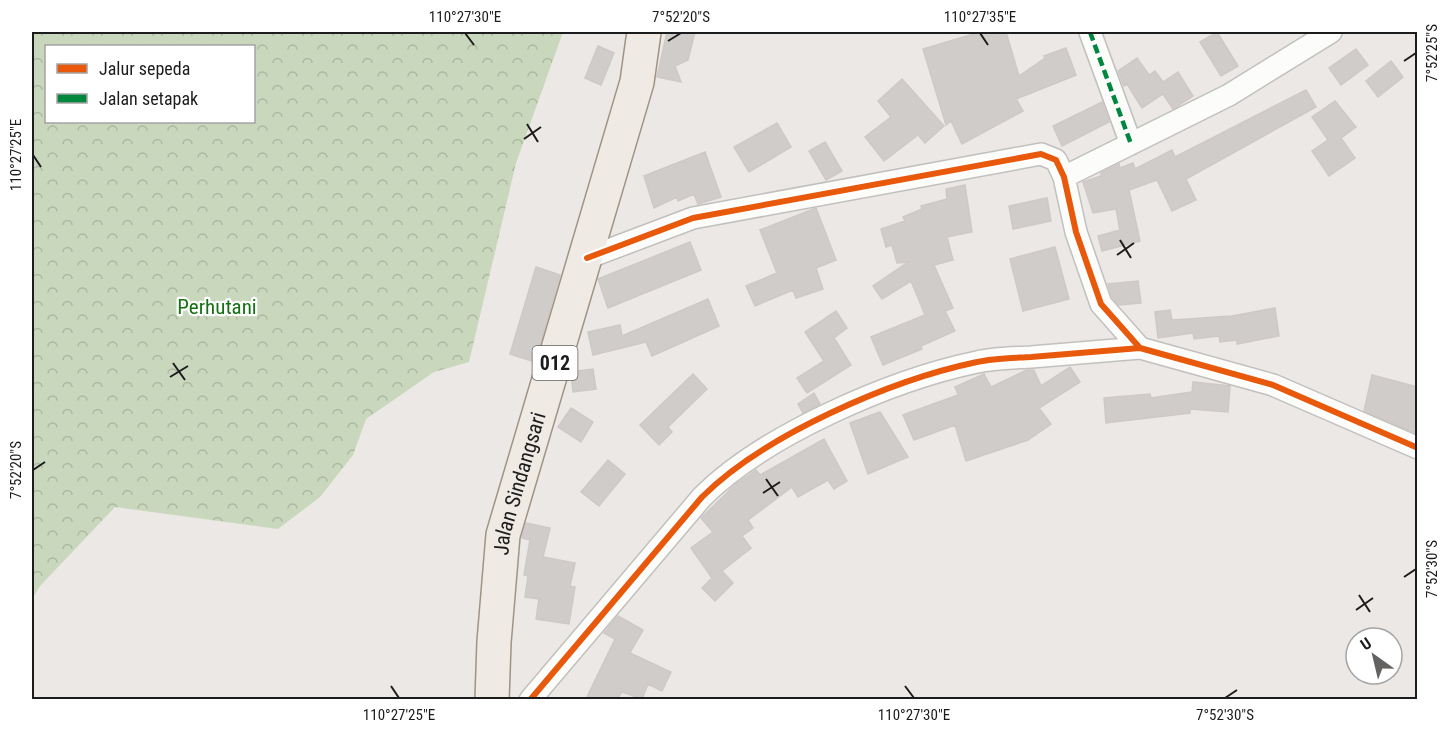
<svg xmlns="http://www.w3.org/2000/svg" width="1449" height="731" font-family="'Roboto Condensed',sans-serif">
<defs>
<pattern id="forest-crowns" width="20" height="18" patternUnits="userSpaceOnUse" patternTransform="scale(1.5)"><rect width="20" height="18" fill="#c9d7bc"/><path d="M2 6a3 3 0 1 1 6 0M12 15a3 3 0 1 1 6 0" fill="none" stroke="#acb8a1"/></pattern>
</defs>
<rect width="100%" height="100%" fill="#ebe8e5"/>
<path fill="url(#forest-crowns)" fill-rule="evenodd" d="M32,32H563L516,163L469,362L434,372L366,419L353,455L320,497L278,529L115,507L40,586L32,599ZM46,46H254V122H46Z"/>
<path fill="#d0ccca" stroke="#cec9c6" stroke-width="1.5" d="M667,32H695L688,60L675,66L681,82L657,77Z
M980,32H1006L1019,76L1045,58L1044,56L1066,48L1076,75L1016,99L1023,111L962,144L951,121L946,125L923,49Z
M1217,32L1238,66L1221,76L1200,42Z
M598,46L614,53L601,85L585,78Z
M1356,49L1368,65L1341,85L1329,68Z
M1137,58L1149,75L1155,71L1163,82L1178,72L1193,96L1173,109L1163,94L1142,108L1127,84L1124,86L1118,71Z
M1391,61L1403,77L1378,97L1366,81Z
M902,79L944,126L925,143L918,135L884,161L865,137L891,117L878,101Z
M1306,90L1316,107L1186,179L1196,200L1172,211L1157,180L1129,190L1140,241L1102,251L1098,236L1120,230L1116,209L1093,213L1083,182L1101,176V173L1119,164L1120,168L1133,163L1135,169L1172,150L1175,157Z
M1335,101L1356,127L1341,138L1355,158L1329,176L1312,151L1328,140L1312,117Z
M1102,102L1109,122L1062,146L1053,126Z
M777,123L791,147L749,172L734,147Z
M825,142L842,171L826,180L809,151Z
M705,152L721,197L698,204L694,194L678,201L677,197L654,208L644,176Z
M965,185L972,232L947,237L953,260L934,265L953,308L945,311L955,331L921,346L922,349L883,365L871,337L925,315L911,281L882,299L873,286L908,262L897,263L892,245L886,247L881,229L905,221L903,217L922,209L921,206L947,199L946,189Z
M1047,198L1051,221L1013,229L1009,206Z
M816,208L836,260L816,268L823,289L796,298L793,290L755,306L746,286L777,273L760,230Z
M690,242L701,270L608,308L598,279Z
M1055,247L1069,299L1023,311L1010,259Z
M536,267L560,275L535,362L510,354Z
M1138,281L1141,303L1119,305L1112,297L1108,284Z
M708,299L719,326L652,356L646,342L593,355L588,332L620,325L622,336Z
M1275,308L1279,336L1237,344V340L1220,342L1219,336L1194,339L1193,333L1158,338L1155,312L1170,310L1172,320L1232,316Z
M836,311L847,328L834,338L851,365L807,393L797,378L824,361L805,332Z
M1070,367L1080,382L1039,408L1051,424L1028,440L966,461L955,425L914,440L903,415L958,395L955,387L984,374L991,387L1027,370H1034L1041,386Z
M593,369L596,389L573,392L571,372Z
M693,374L707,389L668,427L672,432L659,445L640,425Z
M1372,375L1418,387V434L1364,411Z
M1193,382L1230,386L1228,412L1190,409V413L1106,423L1104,398L1150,394L1151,398L1192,392Z
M814,393L820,404L803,413L798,404Z
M571,408L593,422L581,442L558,427Z
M880,412L908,457L868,474L850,423Z
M824,439L847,481L834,489L828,480L798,497L792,487L748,520L753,528L742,536L751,548L722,571L733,583L715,601L702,588L712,578L691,548L713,532L701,518L736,484L756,470L760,475Z
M608,460L625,474L599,506L581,492Z
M526,523L550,528L543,557L575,563L570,586L575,587L569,624L536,619L539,599L525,597L528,576L524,575L530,540L522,538Z
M618,616L643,630L630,653L671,672L662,691L648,684L642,699L622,692L617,699H586L615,639L604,633Z"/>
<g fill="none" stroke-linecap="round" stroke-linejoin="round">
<g stroke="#c2c0bf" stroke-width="24">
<path id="minor" d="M1090,32L1131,144
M1064,177L1229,95L1331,32
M587,258L693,218L1041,154L1056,160L1064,177L1076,232L1101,304L1140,348L1273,385L1418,448
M530,700L702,497C764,435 891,380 977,362C994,358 1014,358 1031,357C1068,354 1104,351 1140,348"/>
</g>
<g stroke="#9f9384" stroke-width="36">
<g id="primary">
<path id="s1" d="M492,700L494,642L503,535L637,82L644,32"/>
</g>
</g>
<use href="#minor" stroke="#fcfcfb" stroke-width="21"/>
<use href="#primary" stroke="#efeae4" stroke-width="33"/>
<path stroke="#00873e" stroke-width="4.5" stroke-dasharray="9 4.5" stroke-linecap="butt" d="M1090,32L1131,144"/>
<g stroke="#fff" stroke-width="10">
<path id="cycleway" d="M587,258L693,218L1041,154L1056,160L1064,177L1076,232L1101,304L1140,348L1273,385L1418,448
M530,700L702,497C764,435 891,380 977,362C994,358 1014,358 1031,357C1068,354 1104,351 1140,348"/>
</g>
<use href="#cycleway" stroke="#e8590c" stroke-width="6"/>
</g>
<path fill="none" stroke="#1c1c1c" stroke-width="2" d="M465,33L474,45M980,33L988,45M668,41L681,33M1404,61L1416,53M527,124L538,142M524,139L541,127M33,155L41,167M1120,240L1131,258M1117,255L1134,243M173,363L185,380M170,377L188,366M33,470L45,462M766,479L778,496M763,493L780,482M1404,577L1416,569M1359,595L1370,612M1356,610L1373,598M391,686L399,698M905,686L914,698M1225,698L1237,690"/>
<g text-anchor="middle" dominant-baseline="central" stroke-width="4.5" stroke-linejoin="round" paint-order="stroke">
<rect fill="#fff" stroke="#606060" stroke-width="1.5" x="532.5" y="346" width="45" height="34" rx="4.5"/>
<g font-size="20" font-weight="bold" fill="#1c1c1c">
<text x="555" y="363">012</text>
</g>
<g font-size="21" fill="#147213" stroke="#fff">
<text x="217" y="307">Perhutani</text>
</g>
<g font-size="21" fill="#1c1c1c" stroke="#fff">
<text stroke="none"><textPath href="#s1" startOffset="219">Jalan Sindangsari</textPath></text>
</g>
</g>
<rect width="1449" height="731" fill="none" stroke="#ffffff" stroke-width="66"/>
<rect x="45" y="45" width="210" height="78" fill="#ffffff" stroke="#a4a4a4" stroke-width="1.5"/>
<rect x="57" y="64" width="30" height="9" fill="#e8590c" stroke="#a4a4a4" stroke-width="1.5"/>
<text x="99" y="75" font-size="18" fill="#1c1c1c">Jalur sepeda</text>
<rect x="57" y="94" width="30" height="9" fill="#00873e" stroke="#a4a4a4" stroke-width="1.5"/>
<text x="99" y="105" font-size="18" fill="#1c1c1c">Jalan setapak</text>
<g transform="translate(1374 656) rotate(326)"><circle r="28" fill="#ffffff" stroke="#a4a4a4" stroke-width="1.5"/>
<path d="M0-4.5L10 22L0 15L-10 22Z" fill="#646362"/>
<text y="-9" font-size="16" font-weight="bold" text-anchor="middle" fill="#1c1c1c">U</text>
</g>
<rect x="33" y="33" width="1383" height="665" fill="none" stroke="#1c1c1c" stroke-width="2"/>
<g font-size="15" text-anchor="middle" fill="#1c1c1c">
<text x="465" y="22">110°27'30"E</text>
<text x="681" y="22">7°52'20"S</text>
<text x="980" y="22">110°27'35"E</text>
<text transform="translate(1432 53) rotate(-90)" y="5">7°52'25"S</text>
<text transform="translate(16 155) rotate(-90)" y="5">110°27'25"E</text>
<text transform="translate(16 470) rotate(-90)" y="5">7°52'20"S</text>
<text transform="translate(1432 569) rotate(-90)" y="5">7°52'30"S</text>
<text x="399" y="720">110°27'25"E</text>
<text x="914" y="720">110°27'30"E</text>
<text x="1225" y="720">7°52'30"S</text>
</g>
</svg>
